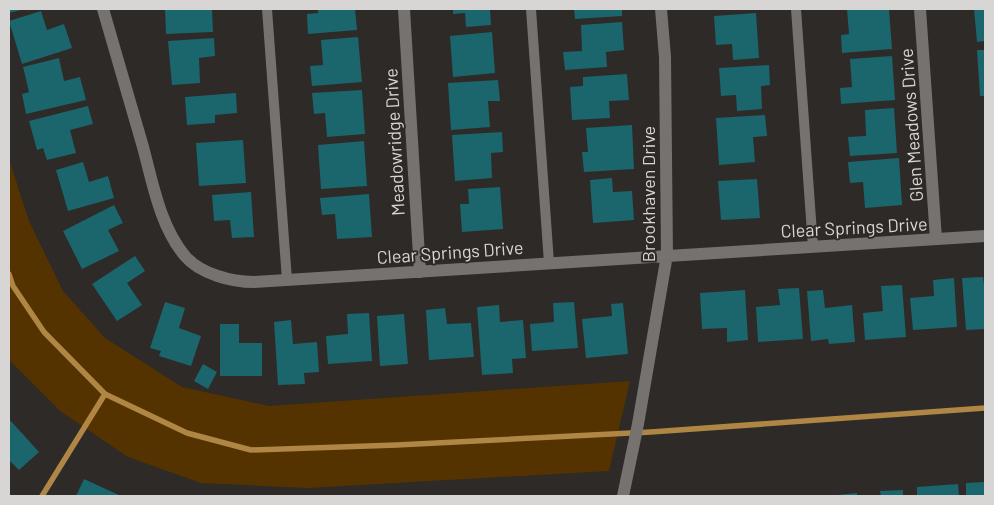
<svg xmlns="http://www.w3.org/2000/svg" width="994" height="505" font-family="Barlow,sans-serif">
<rect width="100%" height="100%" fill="#2d2a27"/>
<path fill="#543301" d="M9,159L29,221L63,291L105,338L182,387L269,406L630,381L609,471L307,488L201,483L128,457L60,411L9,360Z"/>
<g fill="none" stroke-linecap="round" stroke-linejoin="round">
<path stroke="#af8644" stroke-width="5.5" d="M9,274L13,286L44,332L105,394L187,433L251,450L397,445L651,432L985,408
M42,496L105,394"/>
</g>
<path fill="#1b656d" d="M9,9H25L9,13Z
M165,9H212L213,32L166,34Z
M318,9H355L357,30L308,34L307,14L318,13Z
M453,9H490L491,25L466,27L465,13L453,14Z
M574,9H622V16L575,19Z
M847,9H889L892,49L842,53L841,35L849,34Z
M974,9H985V41L977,42Z
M41,11L47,30L64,24L72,48L22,64L9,21Z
M756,13L759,58L733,60L732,44L716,45L714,16Z
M622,22L624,50L606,52L607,67L565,70L563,52L582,51L581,25Z
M492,32L495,73L453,77L450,36Z
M358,37L362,82L312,86L310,66L323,65L321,40Z
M214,38L215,56L199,58L200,83L172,85L168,41Z
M977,50H985V96H980Z
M892,56L895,100L841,104L840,88L852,87L850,59Z
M59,58L64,81L80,77L86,100L26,114L22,94L29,92L23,67Z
M769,65L770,85L761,86L762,109L737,111L736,95L721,96L719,68Z
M627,74L629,100L609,101L610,118L572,120L570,87L583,86V77Z
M498,80L500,101H488L490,127L451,130L448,83Z
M362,90L365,134L327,137L325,113L314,114L312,93Z
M236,93L237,113L215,115V123L187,125L185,97Z
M88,106L93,124L70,130L76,153L47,160L43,148L37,150L29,121Z
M894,108L897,153L850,156L848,137L866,136L865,110Z
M765,115L767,136L753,137L755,162L719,165L716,118Z
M632,125L634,169L584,172L582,152H588L586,128Z
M502,132L503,152L491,153L492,178L455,181L452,135Z
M243,140L246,183L199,186L196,143Z
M364,141L367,186L321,189L318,145Z
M899,158L902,205L865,208L863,182L850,183L848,162Z
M83,162L89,182L108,176L114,198L68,211L56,170Z
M612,178L613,192L632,191L634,220L593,223L590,180Z
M757,179L760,218L721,220L718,181Z
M500,187L503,229L462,232L460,204H469L468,189Z
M251,192L254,237L232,238L230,220L214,221L212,195Z
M369,194L372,237L337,239L335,214L322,215L320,198Z
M114,205L123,223L108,230L119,251L82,269L63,231Z
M135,256L145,271L127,283L142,305L117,321L92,284Z
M983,277L985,292V329L966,330L962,278Z
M954,278L957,327L913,330L910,298L934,296L933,280Z
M902,285L906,337L865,340L863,313L883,311L881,286Z
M799,288L803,339L758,342L756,307L780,305L778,289Z
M745,290L748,340L727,342V328L702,329L700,293Z
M823,290L825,308L852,305L855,342L829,344L828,339L811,341L807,291Z
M165,302L185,308L179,328L201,336L191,366L159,356L161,351L150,348Z
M574,302L578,348L532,351L530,324L554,322L553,303Z
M623,303L628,354L586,358L582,319L612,316L611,304Z
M499,305L500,322L523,320L526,358L512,359L513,373L482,375L477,307Z
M445,308L447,324L471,323L474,357L429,360L426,310Z
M369,313L372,361L328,364L326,336L348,334L347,314Z
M404,314L408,364L380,366L377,316Z
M291,320L293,344L317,342L319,372L304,373L305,384L278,385L274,322Z
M220,324H239V343H262V376H220Z
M203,364L217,372L208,389L194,381Z
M9,419L39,452L19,470L9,460Z
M84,479L121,496H76Z
M985,482V496H966V483Z
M958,484L959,496H917V487Z
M903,490V496H881L880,491Z
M857,493V496H837V495Z"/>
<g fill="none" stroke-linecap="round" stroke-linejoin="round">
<path stroke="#76726f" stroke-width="10" d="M267,9L287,280
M531,9L549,263
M796,9L813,247"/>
<path stroke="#76726f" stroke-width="12" d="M103,9C116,55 130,101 143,147C153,184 160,226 185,256C200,274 232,282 254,282L985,236
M404,9L420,272
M920,9L936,239
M623,496L638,424L667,255L665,57L661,9"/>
</g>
<g text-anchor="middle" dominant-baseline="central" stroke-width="4" stroke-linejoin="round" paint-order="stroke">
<g font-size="18" fill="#d8d6d4" stroke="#2d2a27">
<text transform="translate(911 125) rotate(-94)">Glen Meadows Drive</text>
<text transform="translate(394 142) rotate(-93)">Meadowridge Drive</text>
<text transform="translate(648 194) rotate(-90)">Brookhaven Drive</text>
<text transform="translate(854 227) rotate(-3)">Clear Springs Drive</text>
<text transform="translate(450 252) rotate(-4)">Clear Springs Drive</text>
</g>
</g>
<rect width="994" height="505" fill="none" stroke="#d8d6d4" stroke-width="20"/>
</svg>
